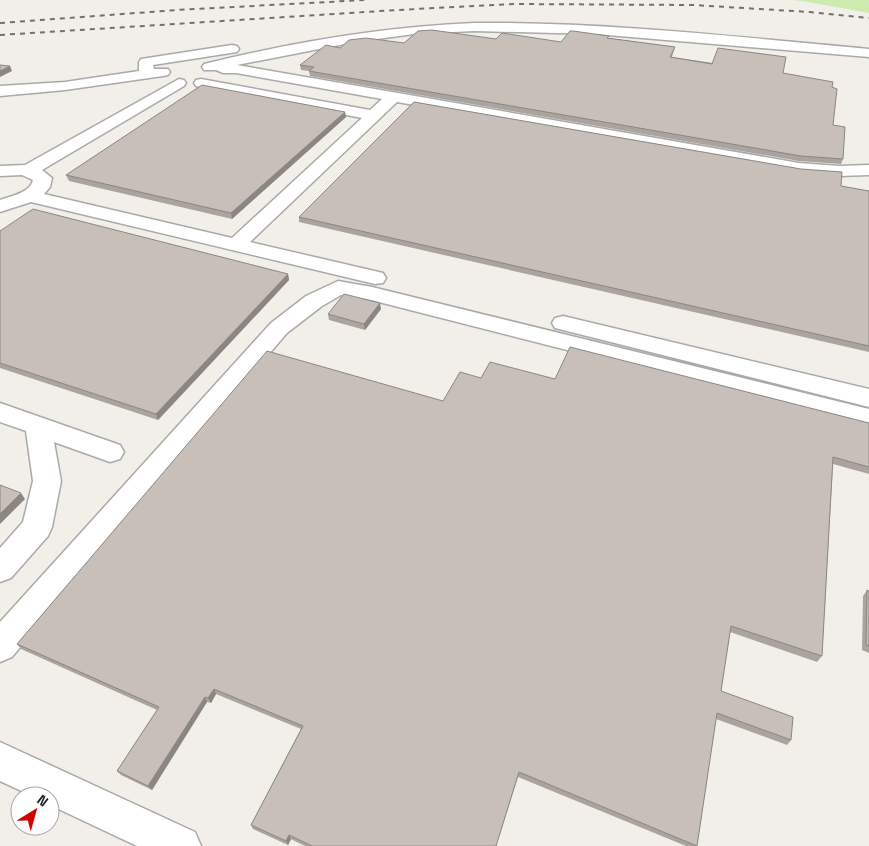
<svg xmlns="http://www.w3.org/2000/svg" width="869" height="846" font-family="'Space Grotesk',sans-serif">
<rect width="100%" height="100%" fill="#f2efe9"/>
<path fill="#cdebb0" d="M791,0H869V13L802,1Z"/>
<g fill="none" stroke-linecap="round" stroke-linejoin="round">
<g stroke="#a9a9a9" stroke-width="3">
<path id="minor" d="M474,23C606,22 738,37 869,49V57L595,34L474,31L414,34L355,42L237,65L799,163L839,166L869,165V175L839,176L799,173L397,102L250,242L383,273L386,278L383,283L375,284L31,202L0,212V200C11,196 30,193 33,180L22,175L0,176V166L25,165L179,79L184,80L186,83L184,86L42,170L52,178L50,187L44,194L232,238L362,118L201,87L196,86L194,83L196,80L201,79L370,110L382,99L236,73H223L216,70H204L202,67L204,64C293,42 383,27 474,23Z
M232,45L237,46L239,49L237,52L153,65L154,69H168L170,72L168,75L163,76L65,90L0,96V86L65,82L139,71V62L141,59Z
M338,281L372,287L869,409V427L371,300L341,295L322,306L287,333L172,466L12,657L0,662V622L271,323L306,296Z
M563,316L869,389V407L555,328L552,323L555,318Z
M0,403L120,445L124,452L120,459L110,462L54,442L61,481L52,527L48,536L11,578L0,582V548L23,522L33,481L26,431L0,422Z
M0,742L195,832L201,846H137L50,805V796H32L0,781Z"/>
</g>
<use href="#minor" fill="#fff" fill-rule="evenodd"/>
<path stroke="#707070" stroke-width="2" stroke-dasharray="5 5" stroke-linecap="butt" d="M0,23L177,10L365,0
M0,35L397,10L515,4L693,5L810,12L869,18"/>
</g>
<path fill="#aba49e" d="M609,38L675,47L672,57L783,73L832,87L833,125L843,159L841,164L799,161L310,76L309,71L301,70L300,65L340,48L404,43L496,39L561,42Z
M346,117L232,219L69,181L66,175Z
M841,186L869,191V352L299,222V217Z
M0,231L288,274L289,280L158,420L0,368Z
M381,309L365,330L329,320L328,314Z
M481,378L555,379L869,423V474L833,464L822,656L817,662L730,632L721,691L791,740L787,745L716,719L697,846H686L518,777L496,846H305L291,839L288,845L253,829L251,825L301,729L216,694L211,703L207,702L152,790L121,775L117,771L157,710L21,649L17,644L443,401Z
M867,590L869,591V653L862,650L863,596Z"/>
<path fill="#8b8681" d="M10,66L12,71L0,77V71Z
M345,112L346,117L232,219L231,213Z
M288,274L289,280L158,420L156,414Z
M380,303L381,309L365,330L364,324Z
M21,493L25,499L0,524V514Z
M214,689L216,694L211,703L208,698Z
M205,697L207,702L152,790L148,786Z
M289,835L291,839L288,845L286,841Z"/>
<path fill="#c7bfb8" stroke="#8b8681" d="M432,30L496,39L502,33L561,42L570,31H573L609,36L607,38L675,47L670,57L712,64L718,48L786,57L783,73L833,82L832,87L837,89L833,125L845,127L843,159L801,156L309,71L314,67L300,65L326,45L340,48L349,40L366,38L404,43L418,31Z
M0,65L10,66L0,71Z
M202,85L345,112L231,213L66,175Z
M414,102L801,169L842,172L841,186L869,191V346L299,217Z
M33,209L288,274L156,414L0,363V231Z
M344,294L380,303L364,324L328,314Z
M570,347L869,423V467L833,457L822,656L731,626L721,691L793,717L791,740L717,713L697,846L519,772L496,846H312L289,835L286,841L251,825L303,726L214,689L208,698L205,697L148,786L117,771L159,707L17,644L267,351L443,401L460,372L481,378L490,362L555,379Z
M0,485L21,493L0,514Z
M867,590L869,591V646L866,645Z"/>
<g transform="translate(35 811) rotate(37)"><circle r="24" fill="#ffffff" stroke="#a7a7a7"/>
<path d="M0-4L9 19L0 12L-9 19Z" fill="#d40000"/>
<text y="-8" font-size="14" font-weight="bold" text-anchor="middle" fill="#222222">N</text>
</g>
</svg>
